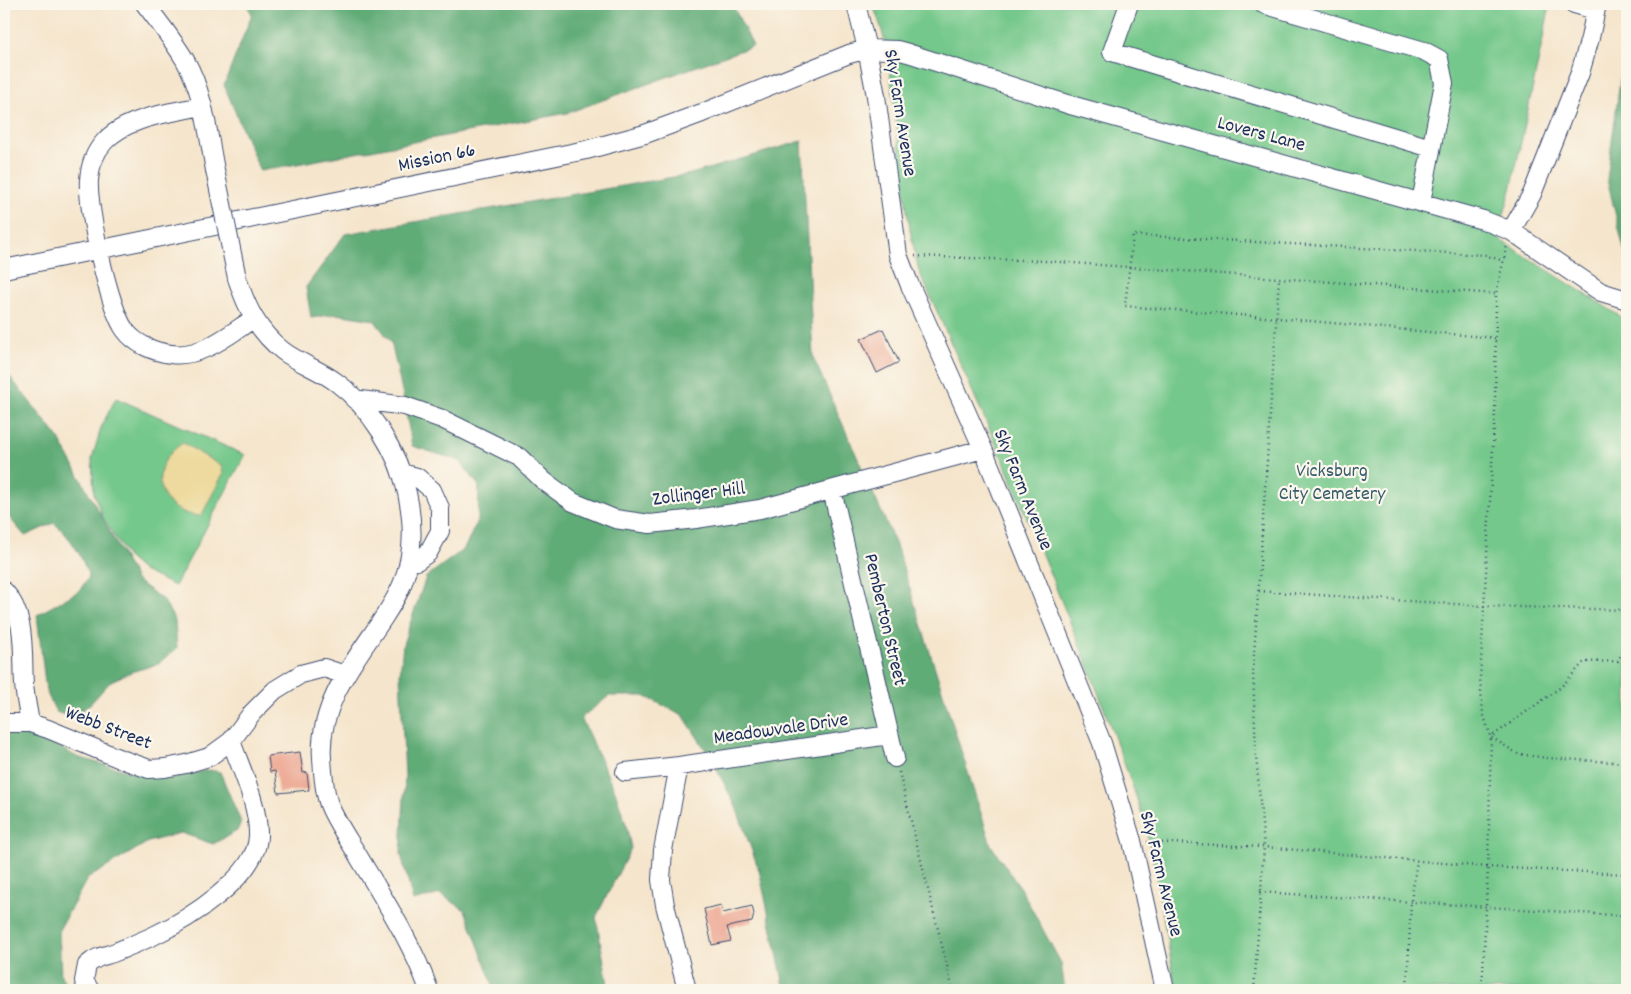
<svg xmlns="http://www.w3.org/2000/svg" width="1631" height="994" font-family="Dekko,sans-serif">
<rect width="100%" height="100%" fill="#fbf7ec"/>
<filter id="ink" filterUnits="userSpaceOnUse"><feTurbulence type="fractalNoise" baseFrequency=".02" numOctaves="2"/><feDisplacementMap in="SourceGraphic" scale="10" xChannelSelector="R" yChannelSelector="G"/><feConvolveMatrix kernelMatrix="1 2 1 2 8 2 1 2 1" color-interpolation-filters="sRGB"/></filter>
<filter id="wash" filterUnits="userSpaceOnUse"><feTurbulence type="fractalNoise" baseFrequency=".0096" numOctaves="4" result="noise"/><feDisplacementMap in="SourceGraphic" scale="20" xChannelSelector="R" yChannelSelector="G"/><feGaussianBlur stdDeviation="1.12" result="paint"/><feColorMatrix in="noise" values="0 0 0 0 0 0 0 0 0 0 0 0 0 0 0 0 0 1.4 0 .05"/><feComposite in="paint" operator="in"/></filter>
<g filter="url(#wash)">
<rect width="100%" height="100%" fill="#f5e5cc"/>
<path fill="#75c88b" stroke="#487c74" d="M872,4H1545L1550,5L1511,190L1497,238L1623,318L1627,330V990H1176L1155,869L1144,820L1130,779L1087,663L1003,460L919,271C905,217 901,160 894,104C890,71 887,35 872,4Z
M116,398L245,455L175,586L143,571L127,557L102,516L94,493L92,459L102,425Z"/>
<path fill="#60ac77" stroke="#3e6e6a" d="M246,4H732L753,46L567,113L260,171L224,85L252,14Z
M1627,28V262L1607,179Z
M802,141L813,357L896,545L991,845L1022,891L1061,963L1065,990H785L759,870L736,807L712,760L683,715L644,696H609L581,718L615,791L626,824L631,848L596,917L609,990H495L465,910L440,894L413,901L401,854L405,776L400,675L403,644L426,577L464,549L478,520L479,486L460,461L412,446L402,391L391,342L374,320L336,314L311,318L306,287L345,234L691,174Z
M4,372L10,377L58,437L136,580L164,601L175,621L177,648L158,664L131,672L111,681L92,702L73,718L56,712L46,691L37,615L79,591L89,577C82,556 71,537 54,523L25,536L7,515L4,517Z
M4,733L37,735L77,757L135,773L183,775L209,770L220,772L241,822L237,831L213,844L181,833L148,842L87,879L59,930L61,976L71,990H4Z"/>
<path fill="#eeda9e" stroke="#84847e" d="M183,443L221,466L223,474L201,516C156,513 145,467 183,443Z"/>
<g id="blocks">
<path fill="#eca590" d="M883,329L899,362L877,373L861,339Z
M300,752L303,773L307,772L309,790L278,793L275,771L270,772L268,756Z
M721,905L723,913L752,906L754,914L752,922L727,927L731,941L712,945L704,909Z"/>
</g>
</g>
<g filter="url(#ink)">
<use href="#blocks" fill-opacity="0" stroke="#3c4a6e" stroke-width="1"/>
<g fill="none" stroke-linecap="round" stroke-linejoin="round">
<g stroke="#3c4a6e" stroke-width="20">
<path id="minor" d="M145,4C159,22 173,40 185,60C204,93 208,134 215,170
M856,4L867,49L876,96L898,255L909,283L983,449L1102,743L1132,841L1165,990
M1129,4L1112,52L1431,148
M1263,4L1424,51L1439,59L1444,83L1421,202
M1574,4L1594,10
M202,106C171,113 126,117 104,142C95,152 90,166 89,180C87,207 109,309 125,330C135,344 154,352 171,354C202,358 228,335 253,319
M1511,231L1532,194L1580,73L1590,38L1597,4
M4,269L586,150L645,134L702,113L849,54L867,49L897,50L908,53L1067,104L1483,220L1511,231L1601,292L1627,300
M237,278C246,306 258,332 283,351C299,363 320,370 336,382C369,406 399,453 407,493C413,520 414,552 404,579C399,595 389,609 380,623C353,663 318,706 322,758C323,773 324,793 330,807C337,823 348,839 357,854C383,898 412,942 429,990
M354,399L405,406L442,419L519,457L544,481L573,502L615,519L650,524L696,519L760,509L983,449
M401,473L417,477L432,490L440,508V531L428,553L417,561L409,562
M832,490L895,758
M4,591C27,615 22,654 24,684C25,697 28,710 30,723
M4,723H30L48,729L118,758L149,769L165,768L186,764L209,757L231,741L252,713L275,690L301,674L324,668L345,675
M679,766L663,850L661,880L665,905L687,990
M625,772L679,766L889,735
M90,990L84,981L87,965C100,954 105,957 118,951C130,946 142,941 153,936C187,920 257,877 258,836C259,806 241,769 231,741"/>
</g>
<path stroke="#3c4a6e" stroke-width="2.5" stroke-dasharray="1 4" stroke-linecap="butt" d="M915,256L1046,261L1496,294
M1495,338L1277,318L1125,306L1133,235L1485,255L1504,261
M1259,591L1484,606L1627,610
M1627,643L1618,661L1584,662L1561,687L1491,737L1518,754L1547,758L1627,763
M899,772L953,990
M1147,842L1264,847L1488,867L1627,874
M1260,892L1627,916
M1254,990L1264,847L1256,755L1253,670L1279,279
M1407,990L1411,901L1417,861
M1482,990L1488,867L1491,737L1483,713L1480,679L1495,411L1496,294L1507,245"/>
<use href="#minor" stroke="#fff" stroke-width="18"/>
<g stroke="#3c4a6e" stroke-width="20" stroke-linecap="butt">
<path id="minor-bridge" d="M215,170L237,278"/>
</g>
<use href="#minor-bridge" stroke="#fff" stroke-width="18"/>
</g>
</g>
<g text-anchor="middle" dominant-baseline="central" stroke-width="4.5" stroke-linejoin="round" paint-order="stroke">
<g font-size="20" fill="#1b2f5e" stroke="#fbf7ec">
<text transform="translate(899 113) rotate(81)">Sky Farm Avenue</text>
<text transform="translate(1261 135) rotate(15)">Lovers Lane</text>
<text transform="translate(437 159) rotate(-12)">Mission 66</text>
<text transform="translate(1022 490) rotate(68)">Sky Farm Avenue</text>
<text transform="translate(699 495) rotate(-7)">Zollinger Hill</text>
<text transform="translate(884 620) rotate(77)">Pemberton Street</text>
<text transform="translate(108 729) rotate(21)">Webb Street</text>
<text transform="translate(781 730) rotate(-8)">Meadowvale Drive</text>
<text transform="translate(1160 874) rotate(76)">Sky Farm Avenue</text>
</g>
<g font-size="20" fill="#365d6c" stroke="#fbf7ec">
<text x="1332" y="472">Vicksburg<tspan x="1332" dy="23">City Cemetery</tspan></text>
</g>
</g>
<rect width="1631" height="994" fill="none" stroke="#fbf7ec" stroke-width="20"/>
</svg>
